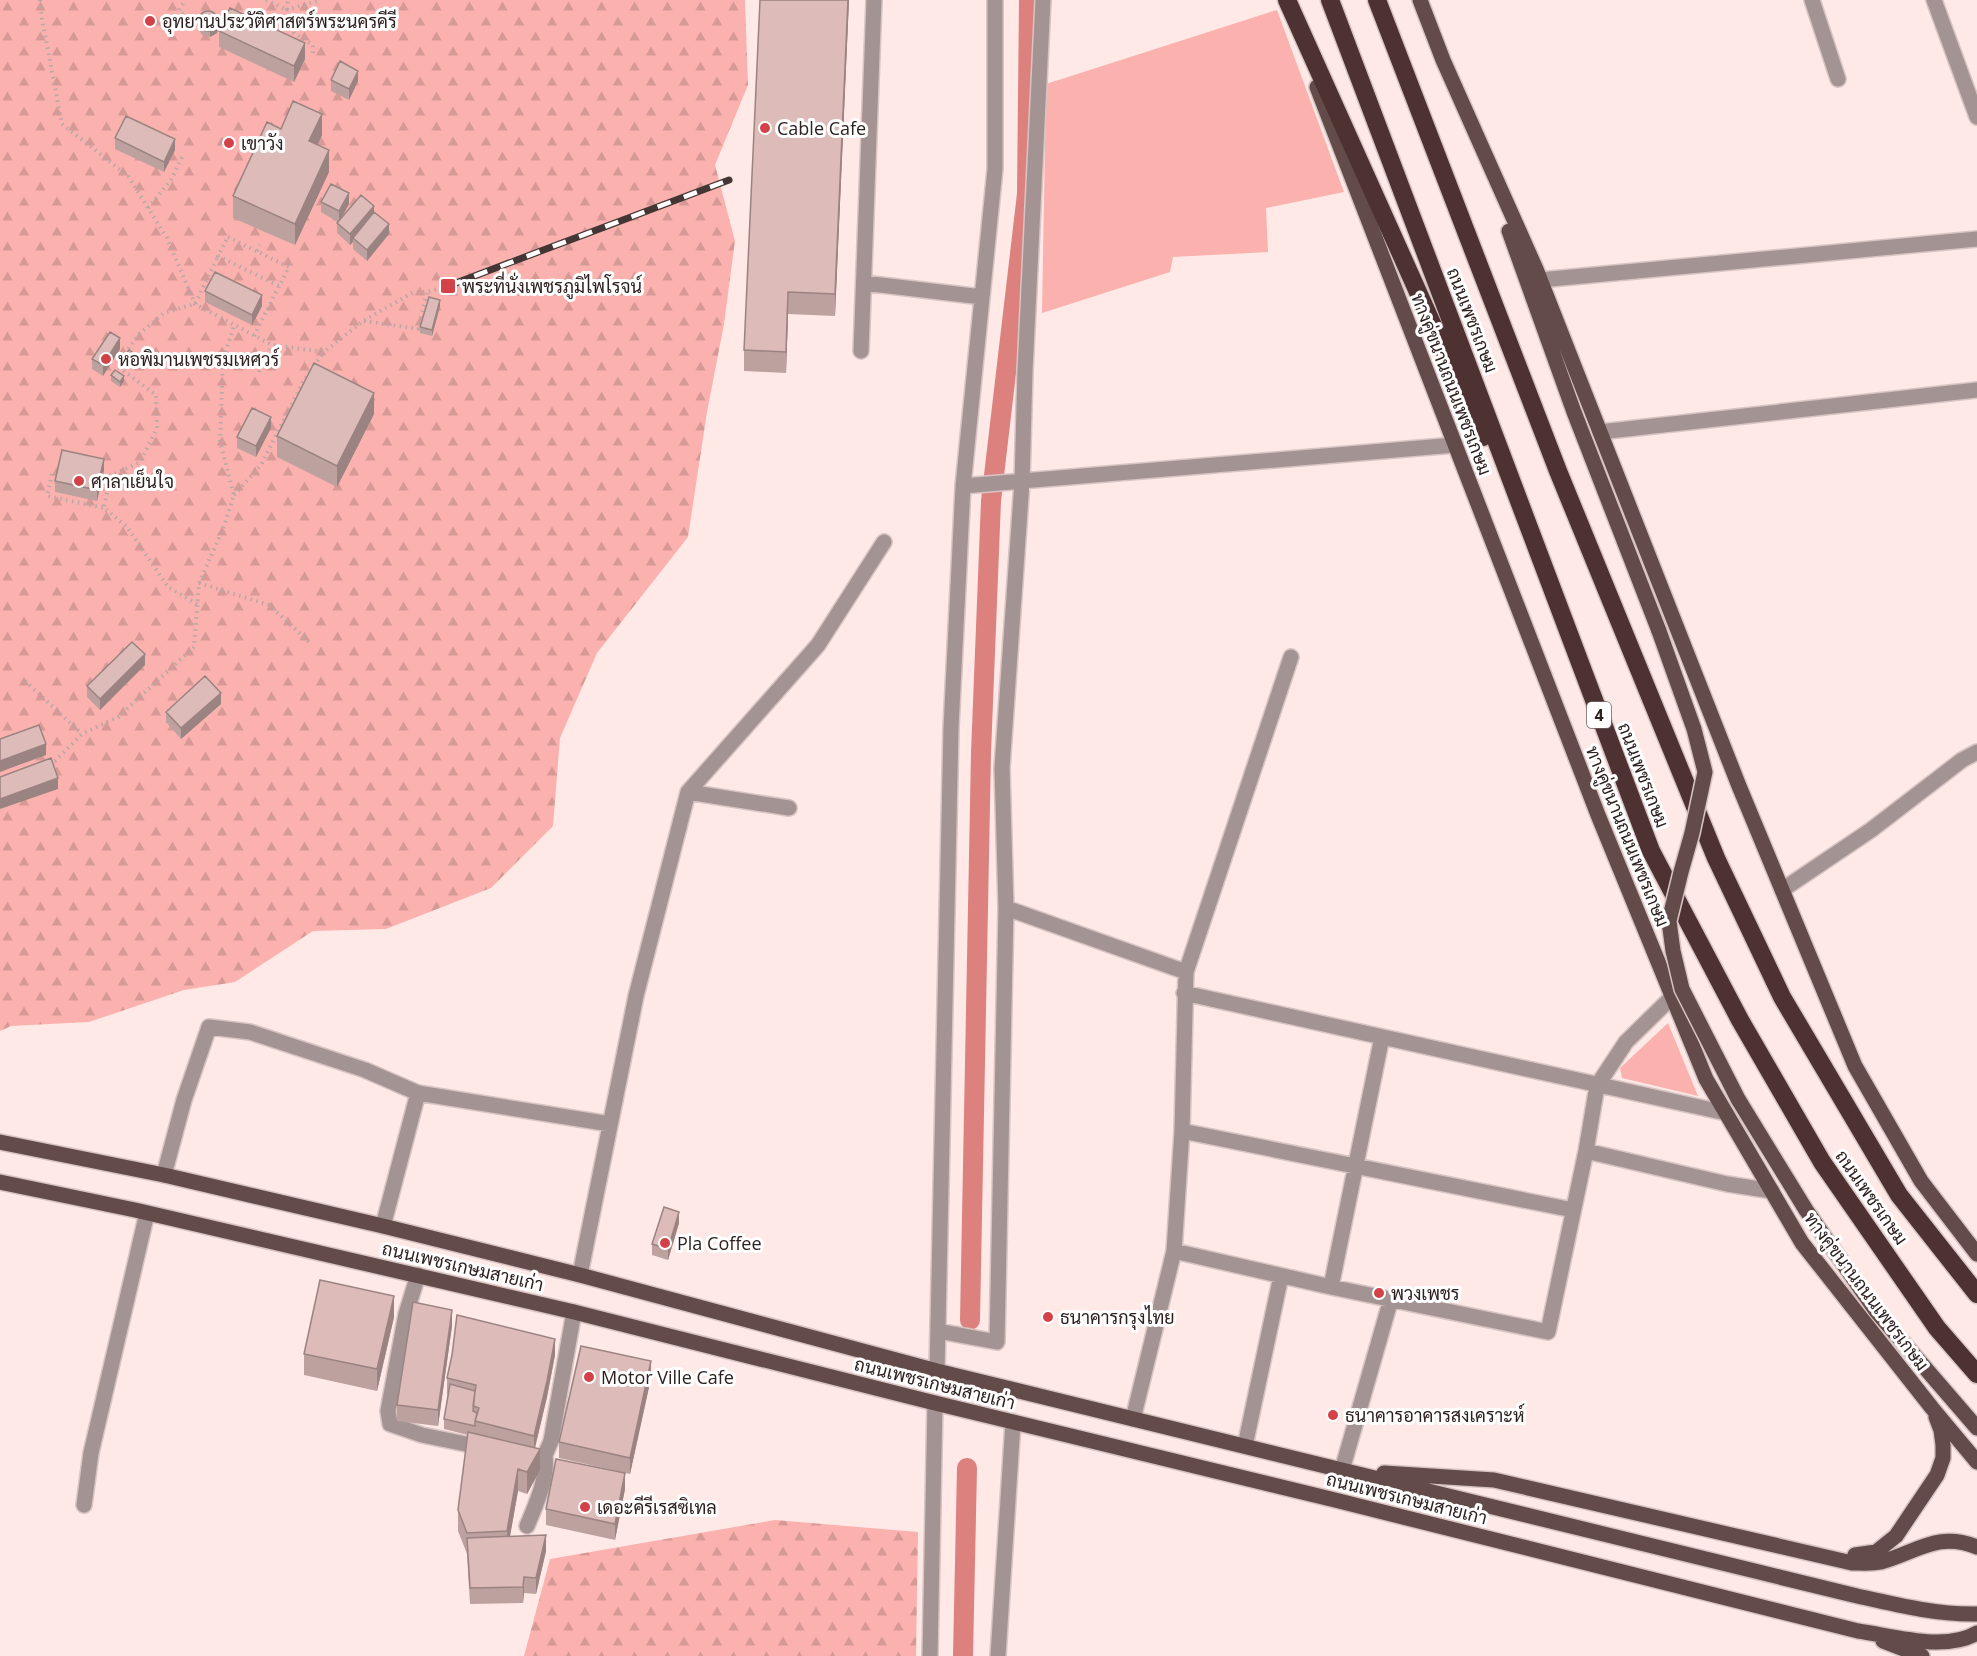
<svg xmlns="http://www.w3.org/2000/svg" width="1977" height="1656" font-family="'Open Sans',Sarabun,sans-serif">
<defs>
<pattern id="forest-firs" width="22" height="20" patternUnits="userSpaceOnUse" patternTransform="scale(1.5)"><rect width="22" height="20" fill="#fbb2ae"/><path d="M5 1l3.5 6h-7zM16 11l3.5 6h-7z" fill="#d79995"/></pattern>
</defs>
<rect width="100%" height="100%" fill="#fee9e7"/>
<path fill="#fbb2ae" d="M1277,10L1344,192L1266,208L1268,252L1173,257L1170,272L1042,313L1046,84Z
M1668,1023L1698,1096L1622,1078L1620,1068Z"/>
<path fill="url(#forest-firs)" d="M0,0H745L748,85L715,165L735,241L724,324L707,412L688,537L597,653L560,738L553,826L491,888L386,929L313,931L235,982L184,990L89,1022L11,1026L0,1031Z
M775,1520L918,1532L916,1656H524L550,1559Z"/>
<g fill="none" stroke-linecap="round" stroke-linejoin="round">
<path stroke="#dd817e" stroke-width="20" d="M970,1320L981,753L991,501L1027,194L1029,0
M963,1656L967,1468"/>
<g stroke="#d8c5c3" stroke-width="18">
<path id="minor" d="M1812,0L1838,79
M1934,0L1977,117
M1540,280L1977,239
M864,283L982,297
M861,351L874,0
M1600,432L1977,390
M963,486L1455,445
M688,792L789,808
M1782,890L1871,830L1962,760L1977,752
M1006,908L1186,972L1182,1131L1174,1251L1133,1419
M1186,972L1291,657
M1184,993L1726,1113
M1182,1131L1573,1210
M1586,1151L1727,1184L1772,1191
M164,1175L184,1100L209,1027L250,1032L365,1070L418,1093L610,1124
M383,1226L418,1093
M1174,1251L1331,1287L1548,1332L1586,1151L1597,1086L1626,1042L1672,997
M418,1275L406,1314L388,1411L390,1424L422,1435L485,1448
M580,1275L636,996L688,792L818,645L884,542
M1331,1287L1382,1037
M938,1331L997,1342L1006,908L1002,768L1022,482L1025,371L1043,0
M937,1371L951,728L963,486L995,169V0
M1245,1446L1281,1276
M523,1458L538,1462L545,1455L551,1441L574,1312
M1342,1470L1391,1299
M84,1505L91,1453L147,1213
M527,1526C536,1504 548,1479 545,1455
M930,1656L935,1403
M998,1656L1013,1422"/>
</g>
<g stroke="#d8c5c3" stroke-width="18">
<path id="major" d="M1420,0L1443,60L1536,269L1739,786L1855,1066L1921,1181L1977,1254
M1317,87L1598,815L1706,1079L1802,1243L1932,1408L1977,1462
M1509,231L1574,412L1659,631
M1738,1099L1806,1210L1876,1311L1977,1428
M0,1142L164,1175L383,1226L580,1275L937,1371L1853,1595C1893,1604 1936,1615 1977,1614
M0,1182L135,1210L574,1312L935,1403L1335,1500L1858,1631C1893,1636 1946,1652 1977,1633
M1384,1473L1494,1480L1852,1563C1861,1563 1872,1564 1881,1562C1917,1552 1938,1531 1977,1547
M1855,1555L1876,1552L1896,1536L1937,1475L1943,1458V1445L1941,1430L1936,1417
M1883,1641L1922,1656"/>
</g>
<g stroke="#d8c5c3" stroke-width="21">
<path id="highway" d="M1287,0L1483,437
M1330,0L1651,851L1740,1020L1822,1162L1937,1328L1977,1374
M1377,0L1558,471L1716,858L1782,997L1899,1195L1977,1294"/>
</g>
<path stroke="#b9a7a6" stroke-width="4" stroke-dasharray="1.5 4.5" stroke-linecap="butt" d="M40,0L42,19L62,124L128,176L167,238L195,304L272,345L324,352L363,321L414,292H427L448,286
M266,0L287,10L288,0
M183,14L179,11L185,0
M313,53V45L294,33L287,10L320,0
M148,208L171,180L183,155
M228,237L289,267L279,286L218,256Z
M257,251L260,245
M364,321L418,329L427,292
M254,336L279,286
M314,366L324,352
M259,372L272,345
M52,474L47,496L104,508
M234,495L261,465L303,382L310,372
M199,583L269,605L309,642
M197,604L168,587L127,527L104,508L110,476L140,462L157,428L156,395L117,366L138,335L164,313L195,304L218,256
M25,681L82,734
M49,763L55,761L82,734L118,717L194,647L199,583L223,529L234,495L220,442L223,360L234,326"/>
<use href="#minor" stroke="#a39493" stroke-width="15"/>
<use href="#major" stroke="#634b4a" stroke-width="15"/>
<use href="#highway" stroke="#4d3231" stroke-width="18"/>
<g stroke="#433635" stroke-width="7">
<path id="rail" d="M448,286L729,180"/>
</g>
<use href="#rail" stroke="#fff" stroke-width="4.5" stroke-dasharray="14" stroke-linecap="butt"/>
<g stroke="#d8c5c3" stroke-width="18" stroke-linecap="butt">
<path id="major-bridge" d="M1659,631L1694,729L1705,772L1692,833L1681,872L1669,921L1673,951L1682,989L1738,1099"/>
</g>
<use href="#major-bridge" stroke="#634b4a" stroke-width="15"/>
</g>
<path fill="#bda19e" d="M849,0L835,316L788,314L786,373L744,371V350Z
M198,23L219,26L217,33L210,37L202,35L198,28Z
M219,31L305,59L294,82L219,47Z
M331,80L358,81L349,100L331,91Z
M281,129L322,135L317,145L329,172L295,245L233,218V196Z
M115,138L175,150L164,172L115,149Z
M321,202L349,204L342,217L374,212L389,234L367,261L353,249V242L350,245L337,233V223L338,222L321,212Z
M205,291L262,306L252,325L205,302Z
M440,306L432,336L420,333V327Z
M120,349L103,376L92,369V359Z
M125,355L138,361L134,367L125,361Z
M111,375L124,381L120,387L111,381Z
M374,414L337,487L277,457V436Z
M271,428L256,457L237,448V437Z
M104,470L97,501L55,492V481Z
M145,665L100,710L87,697V686Z
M221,704L181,739L166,722V712Z
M679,1223L668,1260L652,1255V1244Z
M394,1317L377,1391L304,1375V1354Z
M452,1326L438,1426L397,1421V1405Z
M555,1355L547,1397L535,1447L540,1470L527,1494L518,1491L510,1536L546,1551L536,1594L524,1593L523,1603L470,1604L467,1554L458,1531V1510L468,1435L444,1429V1419L448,1395L447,1394V1378Z
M651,1378L630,1474L559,1458V1442Z
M625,1489L615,1540L546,1525V1509Z"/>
<path fill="#9a8381" d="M848,0H849L835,316V294Z
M219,20V26L217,33L210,37V32Z
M305,43V59L294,82V66Z
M358,71V81L349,100V89Z
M322,114V135L309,163V141Z
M175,139V150L164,172V162Z
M329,150V172L295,245V224Z
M349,193V204L339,222V211Z
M374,206V217L353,238V242L350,245V234Z
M389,224V234L367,261V250Z
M788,292V314L786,373V352Z
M262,295V306L252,325V315Z
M440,300V306L432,336V330Z
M120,338V349L103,376V365Z
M138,356V361L134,367V361Z
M124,376V381L120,387V382Z
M374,393V414L337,487V466Z
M271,417V428L256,457V446Z
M104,459V470L97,501V490Z
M145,654V665L100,710V699Z
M221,693V704L181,739V728Z
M46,744V755L0,772V761Z
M58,778V789L0,809V799Z
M679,1212V1223L668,1260V1249Z
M394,1296V1317L377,1391V1369Z
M452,1310V1326L438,1426V1410Z
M555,1339V1355L547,1397L534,1452V1436Z
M651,1361V1378L630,1474V1458Z
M540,1449V1470L527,1494V1472Z
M518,1469V1491L507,1553V1531Z
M625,1473V1489L615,1540V1524Z
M546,1535V1551L536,1594V1578Z
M524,1577V1593L523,1603V1587Z"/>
<path fill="#dcbbb8" stroke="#9a8381" stroke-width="1.5" d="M760,0H848L835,294L788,292L786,352L744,350Z
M230,8L305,43L294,66L219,31Z
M198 21a10 10 0 1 1 20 0a10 10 0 1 1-20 0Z
M340,61L358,71L349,89L331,80Z
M293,101L322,114L309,141L329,150L295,224L233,196L267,122L281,129Z
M126,116L175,139L164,162L115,138Z
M331,184L349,193L339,211L321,202Z
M361,195L374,206L350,234L337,223Z
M374,212L389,224L367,250L353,238Z
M215,272L262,295L252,315L205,291Z
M429,297L440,300L432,330L420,327Z
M110,332L120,338L103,365L92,359Z
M129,350L138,356L134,361L125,355Z
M314,363L374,393L337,466L277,436Z
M115,370L124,376L120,382L111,375Z
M252,408L271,417L256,446L237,437Z
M62,450L104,459L97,490L55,481Z
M132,642L145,654L100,699L87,686Z
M205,676L221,693L181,728L166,712Z
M39,725L46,744L0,761V739Z
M51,758L58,778L0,799V777Z
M664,1207L679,1212L668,1249L652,1244Z
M320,1280L394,1296L377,1369L304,1354Z
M413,1302L452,1310L438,1410L397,1405Z
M457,1315L555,1339L547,1381L534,1436L475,1421L479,1408L473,1406L476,1385L447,1378L452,1355Z
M581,1346L651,1361L630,1458L559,1442Z
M450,1384L475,1391L473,1411L477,1413L475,1421V1426L444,1419Z
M468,1432L540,1449L527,1472L518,1469L507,1531L467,1533L458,1510Z
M556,1459L625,1473L615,1524L546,1509Z
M546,1535L536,1578L524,1577L523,1587L470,1588L467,1538Z"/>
<g fill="#d24248" stroke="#fff" stroke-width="2">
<circle cx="150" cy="21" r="6"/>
<circle cx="765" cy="128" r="6"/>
<circle cx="229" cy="143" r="6"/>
<rect x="440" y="278" width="16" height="16" rx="3"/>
<circle cx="106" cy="359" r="6"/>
<circle cx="79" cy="481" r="6"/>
<circle cx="665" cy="1243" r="6"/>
<circle cx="1379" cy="1293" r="6"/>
<circle cx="1048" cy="1317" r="6"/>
<circle cx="589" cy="1377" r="6"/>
<circle cx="1333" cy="1415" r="6"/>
<circle cx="585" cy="1507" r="6"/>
</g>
<g text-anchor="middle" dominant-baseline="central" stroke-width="6" stroke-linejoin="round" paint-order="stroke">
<rect fill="#fff" stroke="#6c6463" stroke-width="1.5" x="1587" y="702" width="24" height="26" rx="4.5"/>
<g font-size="16" font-weight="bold" fill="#2d2120">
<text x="1599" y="715">4</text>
</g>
<g font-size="18" fill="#2d2120" stroke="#fff" text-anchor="start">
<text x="162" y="21">อุทยานประวัติศาสตร์พระนครคีรี</text>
<text x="777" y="128">Cable Cafe</text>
<text x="241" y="143">เขาวัง</text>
<text x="462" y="286">พระที่นั่งเพชรภูมิไพโรจน์</text>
<text x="118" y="359">หอพิมานเพชรมเหศวร์</text>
<text x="91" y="481">ศาลาเย็นใจ</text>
<text x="677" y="1243">Pla Coffee</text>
<text x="1391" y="1293">พวงเพชร</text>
<text x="1060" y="1317">ธนาคารกรุงไทย</text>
<text x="601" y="1377">Motor Ville Cafe</text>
<text x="1345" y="1415">ธนาคารอาคารสงเคราะห์</text>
<text x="597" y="1507">เดอะคีรีเรสซิเทล</text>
</g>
<g font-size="18" fill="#2d2120" stroke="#fff">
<text transform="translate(1473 320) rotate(69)">ถนนเพชรเกษม</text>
<text transform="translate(1452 384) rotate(69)">ทางคู่ขนานถนนเพชรเกษม</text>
<text transform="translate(1644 775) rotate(69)">ถนนเพชรเกษม</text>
<text transform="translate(1628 836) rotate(68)">ทางคู่ขนานถนนเพชรเกษม</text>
<text transform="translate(1872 1197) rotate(55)">ถนนเพชรเกษม</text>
<text transform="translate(463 1266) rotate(13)">ถนนเพชรเกษมสายเก่า</text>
<text transform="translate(1867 1291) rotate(53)">ทางคู่ขนานถนนเพชรเกษม</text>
<text transform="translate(935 1383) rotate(14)">ถนนเพชรเกษมสายเก่า</text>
<text transform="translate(1407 1498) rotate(14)">ถนนเพชรเกษมสายเก่า</text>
</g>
</g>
</svg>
